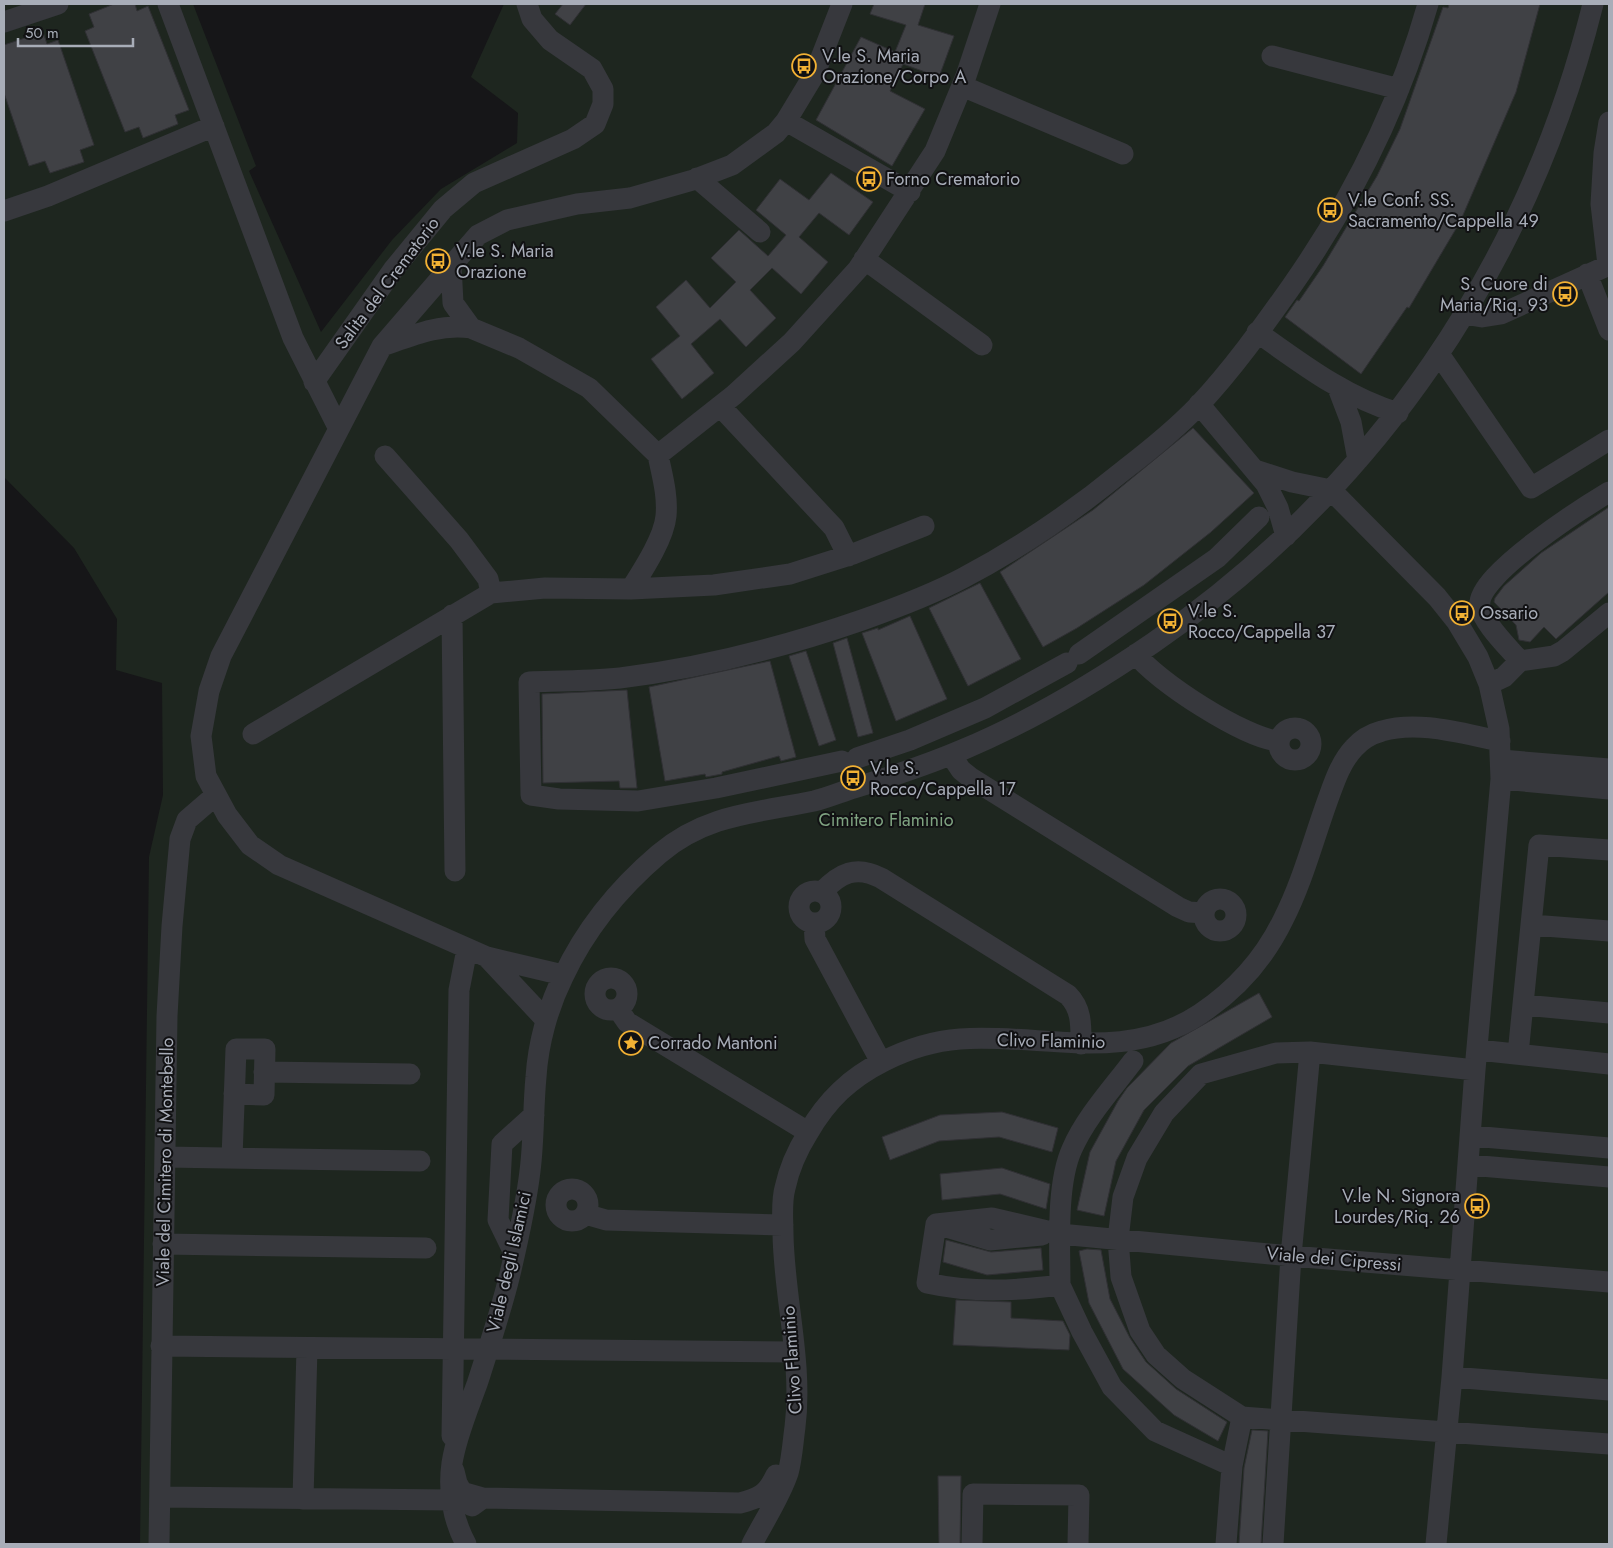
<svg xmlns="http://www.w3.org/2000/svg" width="1613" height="1548" font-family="Jost,sans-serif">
<rect width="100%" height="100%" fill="#161618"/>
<path fill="#1e261f" d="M4,4H193L256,166L249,171L321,332L392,240L441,189L517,143L518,113L471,77L504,4H1609V1544H140L149,857L163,795L162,683L116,670L117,619L74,548L4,477Z"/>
<path fill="#404145" stroke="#303034" d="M114,4H135L137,11L148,6L189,110L175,115L178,124L143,138L139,127L125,132L85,31L94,27L89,14Z
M563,4H586L570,25L555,14Z
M874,4H925L918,25L954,36L939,77L903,64L890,91L925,109L892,166L816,120L861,37L895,52L906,25L870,14Z
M1449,4H1540L1516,92L1460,222L1409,308L1407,307L1361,374L1285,317L1297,300L1299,301L1323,266L1377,176L1400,129L1443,7L1448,8Z
M43,32L47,44L58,40L94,145L80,150L84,162L50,173L45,161L29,166L4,93V45Z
M831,173L873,202L849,235L819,213L799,237L828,262L801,294L772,268L750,290L776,318L746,347L720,319L691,344L714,373L682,399L651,359L680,336L656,307L686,280L710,308L736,282L711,258L739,230L768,256L786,235L756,210L780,179L809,200Z
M1193,428L1254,493L1211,532L1144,585L1077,628L1043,647L1000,572L1093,510Z
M1609,507V592L1556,639L1544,627L1530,642L1519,640L1516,625L1494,602L1495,598L1504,586L1541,553Z
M980,583L1021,659L968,686L929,608Z
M910,616L947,699L896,721L862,633L878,628V630Z
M847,638L873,733L858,737L833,643Z
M806,651L836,740L819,746L789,656Z
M770,661L796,757L781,761L779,756L722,772V774L706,777L705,774L665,781L649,687Z
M627,690L637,788H620L619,781L543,783L542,694Z
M1259,993L1272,1017L1188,1066L1144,1110L1116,1161L1104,1216L1077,1210L1090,1152L1118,1101L1127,1088L1171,1043Z
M1002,1112L1058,1128L1052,1152L999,1137L939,1141L890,1160L882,1137L940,1115Z
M1002,1168L1050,1184L1046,1209L1000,1194L942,1200L940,1174Z
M946,1240L991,1252L1041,1248L1043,1270L987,1275L943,1262Z
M1087,1249L1101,1250L1110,1299L1130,1338L1146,1362L1176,1389L1227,1422L1218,1441L1174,1415L1123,1369L1089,1303L1079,1251Z
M956,1300L1011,1302V1318L1063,1321L1070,1335L1069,1350L953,1345Z
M1252,1430L1268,1431L1261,1544H1239L1244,1468Z
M938,1476H961L960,1544H939Z"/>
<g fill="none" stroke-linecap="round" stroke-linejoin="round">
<path stroke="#37383d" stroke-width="21" d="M168,4L293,338L339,429
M4,22L58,4
M1272,56L1399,89
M962,86L1123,154
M786,121L910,192
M697,178L760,232
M4,211L48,196L214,126
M864,259L982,345
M1608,265L1601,204L1604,153L1609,122
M1587,274L1609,330
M1464,314L1482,317L1501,314L1609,265
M471,328L519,348L589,388L658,455L734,395L792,342L858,269L935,151L966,76L990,4
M1257,332C1302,364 1345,397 1398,413
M382,346C411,336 441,323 471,328L453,303L451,265
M1439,354L1531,488L1609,440
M314,382L393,270L443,209L474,183L573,139L595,124L603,104V89L592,69L550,40L532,19L527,4
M1338,388L1351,422L1358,460
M1199,404L1266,484L1278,508L1286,536
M720,406L834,528L848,556
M385,456L459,540L488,579L491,593
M1255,470L1292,482L1331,490L1437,597L1457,622L1478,657L1489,684L1499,729L1501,779L1475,1070L1452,1377L1436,1544
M631,589C643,570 664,538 666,516C668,495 662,475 658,455
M452,615L455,871
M1079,654L1217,558L1259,517
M1136,654C1156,681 1246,739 1279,741
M1520,661C1509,648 1482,622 1480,606C1475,576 1584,507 1609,492
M1489,684L1504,677L1520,661L1554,656L1563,651L1609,613
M1279 744a16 16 0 1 1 32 0a16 16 0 1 1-32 0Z
M253,734L491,593L545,588L631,589L714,585L790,574L853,554L924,526
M951,755L961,770L971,778L1178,907L1189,912L1204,913
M857,758L910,740L985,708L1067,663
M1501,760L1609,769
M842,761L716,788L638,801L559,799L531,795L529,682C559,681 590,681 620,678C702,668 784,647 862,620C896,608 931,595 963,578C1020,548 1074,511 1124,470C1150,450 1175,430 1198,406C1232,370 1262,328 1291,287C1352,200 1399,106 1428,4
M1501,779L1609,789
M799 907a16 16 0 1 1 32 0a16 16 0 1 1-32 0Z
M822,892C840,873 856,865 881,878L1068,995C1082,1009 1081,1026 1081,1044
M1204 915a16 16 0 1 1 32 0a16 16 0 1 1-32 0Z
M814,923L815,939L881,1062
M1532,925L1609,931
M487,957L546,1020
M563,975L487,957L279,865L250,845L227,815L206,776L201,736L209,691L221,656L382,346L478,235L507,220L577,204L630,198L693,180L732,165L776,133L786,121L815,73L842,4
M595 994a16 16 0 1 1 32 0a16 16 0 1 1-32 0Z
M1524,1005L1609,1013
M618,1009L627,1022L808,1132
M1478,1050L1609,1064
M1518,1054L1539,845L1609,850
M1475,1070L1310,1052L1276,1053L1201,1074L1164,1113L1137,1158L1123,1197L1118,1239L1121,1277L1140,1331L1156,1355L1183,1379L1242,1417L1609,1444
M264,1072L410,1074
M1472,1136L1609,1148
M165,1157L420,1161
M232,1158L236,1049H265L264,1095L234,1094
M1469,1165L1609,1177
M556 1205a16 16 0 1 1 32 0a16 16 0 1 1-32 0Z
M585,1214L606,1220L783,1225
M936,1224L992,1218L1060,1234L1291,1256L1609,1282
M1042,1235L990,1240L936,1224L927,1283C972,1293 1014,1291 1060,1285C1060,1246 1056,1184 1072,1149C1086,1117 1112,1089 1133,1061
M163,1244L426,1248
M514,1253L498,1220L502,1144L534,1115
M1060,1285L1082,1332L1112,1387L1155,1431L1232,1466L1242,1417
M161,1346L794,1352
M1452,1377L1609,1390
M452,1436L459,990L467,949
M454,1471L457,1483L462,1492L483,1498
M160,1497L452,1500
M303,1499L307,1348
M472,1506L483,1498L740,1503C760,1498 767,1494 776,1475
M159,1544L167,1016L172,926L180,839L187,820L216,795
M466,1544C453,1520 448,1491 452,1463C456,1437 468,1409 477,1384C489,1347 501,1311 510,1274C518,1240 526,1205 530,1171C534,1140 533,1108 536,1077C538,1044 548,1007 563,977C585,930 619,888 659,854C706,814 756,813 814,801C827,798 841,792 854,788C890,777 927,765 962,750C1029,722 1093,684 1153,643C1375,490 1528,265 1593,4
M752,1544C764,1521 780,1497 788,1473C792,1459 793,1441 795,1427C803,1363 784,1298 783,1234C783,1220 781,1202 785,1188C789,1169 798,1149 808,1133C827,1100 850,1078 884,1061C908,1049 933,1041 960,1039C1042,1033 1125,1064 1200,1014C1236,990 1264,959 1283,920C1302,883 1313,841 1327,802C1334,783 1340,763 1354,748C1361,740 1371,734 1382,731C1419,720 1463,734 1500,741
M972,1544L973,1494L1079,1495L1078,1544
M1226,1544L1232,1466
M1273,1544L1291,1256L1310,1052"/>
</g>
<defs>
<g id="bus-ring" transform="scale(1.25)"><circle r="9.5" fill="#111113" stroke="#f2b134" stroke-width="1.5"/><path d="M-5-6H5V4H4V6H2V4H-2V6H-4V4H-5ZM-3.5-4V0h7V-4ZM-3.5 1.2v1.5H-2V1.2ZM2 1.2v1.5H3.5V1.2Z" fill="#f2b134"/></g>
<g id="sight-ring" transform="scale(1.25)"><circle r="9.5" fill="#111113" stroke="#f2b134" stroke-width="1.5"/><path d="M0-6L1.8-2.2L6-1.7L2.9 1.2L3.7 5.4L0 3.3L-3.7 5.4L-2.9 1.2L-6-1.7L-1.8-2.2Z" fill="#f2b134"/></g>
</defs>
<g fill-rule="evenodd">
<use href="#bus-ring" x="804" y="66"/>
<use href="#bus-ring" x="869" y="179"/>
<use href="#bus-ring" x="1330" y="210"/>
<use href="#bus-ring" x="438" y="261"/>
<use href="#bus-ring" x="1565" y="294"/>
<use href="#bus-ring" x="1462" y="613"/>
<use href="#bus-ring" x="1170" y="621"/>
<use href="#bus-ring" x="853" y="778"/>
<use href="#sight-ring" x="631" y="1043"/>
<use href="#bus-ring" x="1477" y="1206"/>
</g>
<g text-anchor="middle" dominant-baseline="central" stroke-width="4" stroke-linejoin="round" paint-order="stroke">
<g font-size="18" fill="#a8adb8" stroke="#111113" text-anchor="start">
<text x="822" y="56">V.le S. Maria<tspan x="822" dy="21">Orazione/Corpo A</tspan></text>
<text x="886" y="179">Forno Crematorio</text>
<text x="1348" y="200">V.le Conf. SS.<tspan x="1348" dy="21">Sacramento/Cappella 49</tspan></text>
<text x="456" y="251">V.le S. Maria<tspan x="456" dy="21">Orazione</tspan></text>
<text x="1548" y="284" text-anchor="end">S. Cuore di<tspan x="1548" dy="21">Maria/Riq. 93</tspan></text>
<text x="1188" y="611">V.le S.<tspan x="1188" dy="21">Rocco/Cappella 37</tspan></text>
<text x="1480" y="613">Ossario</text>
<text x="870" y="768">V.le S.<tspan x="870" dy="21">Rocco/Cappella 17</tspan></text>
<text x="648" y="1043">Corrado Mantoni</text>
<text x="1460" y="1196" text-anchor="end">V.le N. Signora<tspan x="1460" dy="21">Lourdes/Riq. 26</tspan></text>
</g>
<g font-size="18" fill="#a8adb8" stroke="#111113">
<text transform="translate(387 283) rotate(-53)">Salita del Crematorio</text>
<text transform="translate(1051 1041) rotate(1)">Clivo Flaminio</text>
<text transform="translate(165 1162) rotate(-89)">Viale del Cimitero di Montebello</text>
<text transform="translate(1334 1259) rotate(5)">Viale dei Cipressi</text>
<text transform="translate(509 1262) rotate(-77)">Viale degli Islamici</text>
<text transform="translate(792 1360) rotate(-94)">Clivo Flaminio</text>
</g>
<g font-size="18" fill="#7fa381" stroke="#111113">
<text x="886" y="820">Cimitero Flaminio</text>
</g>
</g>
<rect width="1613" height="1548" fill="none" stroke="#a8adb8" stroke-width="10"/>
<path d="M18 38v8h115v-8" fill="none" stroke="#a8adb8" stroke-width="2.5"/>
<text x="25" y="38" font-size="15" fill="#a8adb8" stroke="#111113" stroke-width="4" paint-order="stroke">50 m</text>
</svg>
